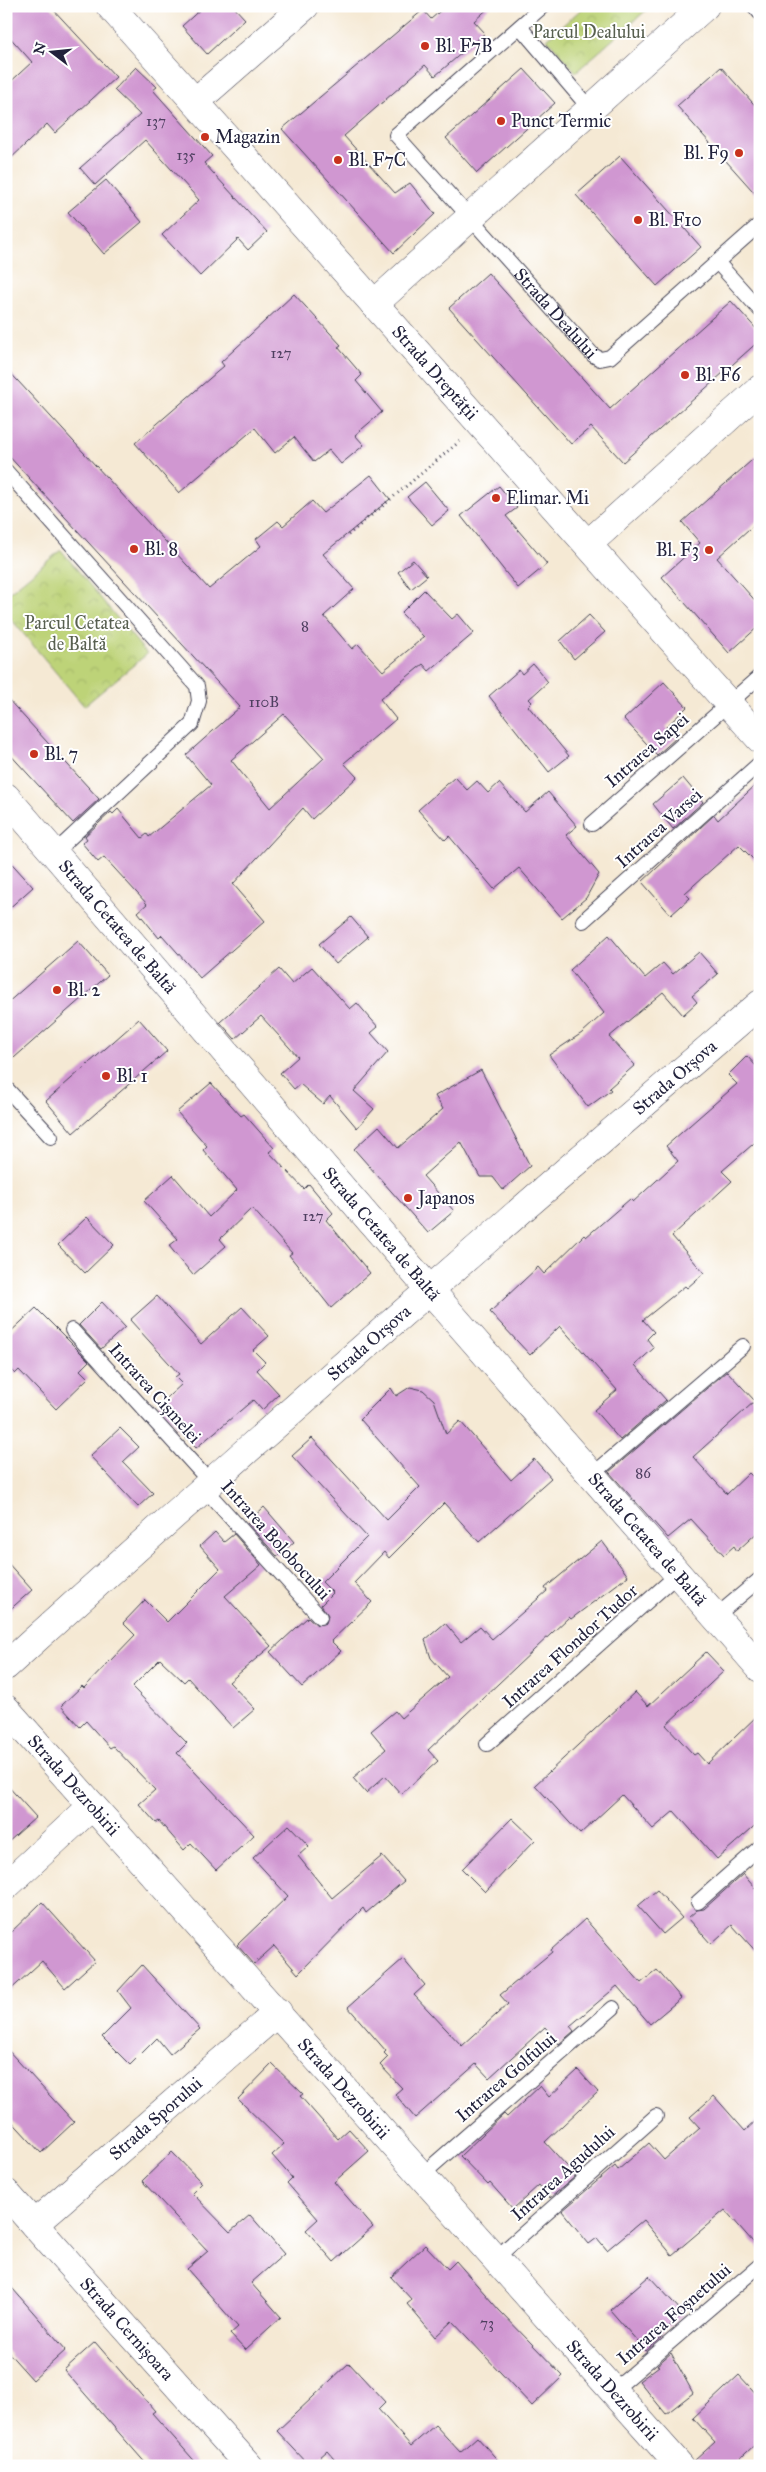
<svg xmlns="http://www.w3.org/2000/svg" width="766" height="2472" font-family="'IM FELL Great Primer',serif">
<defs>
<pattern id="park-crowns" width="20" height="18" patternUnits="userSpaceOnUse" patternTransform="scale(1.25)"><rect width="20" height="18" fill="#bdd378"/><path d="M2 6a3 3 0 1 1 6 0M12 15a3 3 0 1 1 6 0" fill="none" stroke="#a2b569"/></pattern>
</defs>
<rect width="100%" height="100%" fill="#fff"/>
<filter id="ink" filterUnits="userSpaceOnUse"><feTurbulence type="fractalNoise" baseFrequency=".02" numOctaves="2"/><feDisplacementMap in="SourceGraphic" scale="10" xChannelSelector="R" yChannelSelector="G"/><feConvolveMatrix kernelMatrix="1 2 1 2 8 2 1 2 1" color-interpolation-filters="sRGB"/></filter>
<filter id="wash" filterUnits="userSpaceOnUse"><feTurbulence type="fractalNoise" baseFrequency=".0096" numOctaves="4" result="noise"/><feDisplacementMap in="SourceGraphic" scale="20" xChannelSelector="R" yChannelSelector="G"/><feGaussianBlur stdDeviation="1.12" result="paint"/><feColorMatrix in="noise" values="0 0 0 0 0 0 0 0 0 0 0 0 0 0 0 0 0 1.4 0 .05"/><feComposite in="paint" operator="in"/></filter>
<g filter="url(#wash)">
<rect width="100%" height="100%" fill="#f5e9d4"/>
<path fill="url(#park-crowns)" stroke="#707a5a" d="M585,6H651L576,72L547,39Z
M61,550L147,654L84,706L6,613V595Z"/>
<g id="blocks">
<path fill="#d097d1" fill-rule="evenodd" d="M6,6H50L116,77L55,133L47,124L6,163V86L32,62L6,33Z
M204,6H233L245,19L207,54L182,26Z
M446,6H491L474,21L485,33L435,76L425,65L344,136L395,193L410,183L435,214L394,253L282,129L423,10L431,19Z
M136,67L157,87L153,90L212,156L204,163L267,232L248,250L238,239L200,276L162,235L199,200L145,140L95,185L80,168L140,115L114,90Z
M721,67L760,111V199L677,106Z
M524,69L555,103L477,173L446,138Z
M620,156L701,247L657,286L576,195Z
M106,180L142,222L104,254L68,212Z
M488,273L610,409L731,301L760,333V340L623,462L591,427L571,444L449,308Z
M294,294L341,345L338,347L362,375L356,381L382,412L355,435L364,445L341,464L329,450L314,462L294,437L275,453L255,428L179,493L135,443L224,366L221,362Z
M6,368L209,589L261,546L256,539L278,521L283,526L312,501L323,513L371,475L390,499L323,554L354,589L324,616L352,649L358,644L383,671L424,637L401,613L424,590L452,619L458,614L474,633L429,671L423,664L380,699L396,719L344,763L357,777L312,819L303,808L233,884L265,921L200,978L162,935L159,938L138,912L147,904L104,857L98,862L82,843L87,839L85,836L111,812L113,814L118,809L142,838L147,834L149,837L211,785L186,755L240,707L6,453ZM284,714L324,758L270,808L231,760Z
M760,453V519L717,558L760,606V625L729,653L662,577L700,543L682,522Z
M425,482L449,511L432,525L407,497Z
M499,486L517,508L506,516L547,564L518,588L461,516Z
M413,560L427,576L411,589L398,572Z
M589,615L605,632L574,659L560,641Z
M533,664L548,682L529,699L532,702L528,706L569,756L549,772L489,696L519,670L522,674Z
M664,682L687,707L666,727L676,738L657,755L624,719Z
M6,697L99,799L73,823L6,750Z
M455,777L467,790L477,781L488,793L499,783L525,812L548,792L577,826L566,835L599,874L586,898L562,918L519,868L494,889L449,836L445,840L418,810Z
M683,778L703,802L673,829L653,804Z
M760,781V866L739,845L685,893L690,898L671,915L642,882L714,815L718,820Z
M6,857L33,887L6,911Z
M351,917L368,937L336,964L319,944Z
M609,935L645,978L663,963L673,974L699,952L718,974L692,996L697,1002L683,1015L663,992L609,1037L635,1065L609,1088L611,1090L588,1107L549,1055L582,1033L604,1013L570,970Z
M78,941L108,975L6,1065V1004Z
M312,967L350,1009L357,1003L378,1027L371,1033L388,1052L354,1091L374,1109L357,1128L330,1096L323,1104L300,1084L294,1089L280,1073L298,1057L261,1016L235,1039L220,1022L279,969L292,984Z
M139,1019L167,1051L73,1133L46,1101Z
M747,1056L757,1067L760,1064V1138L722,1171L732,1181L672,1236L704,1273L687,1288L685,1286L643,1320L654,1332L647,1339L654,1348L635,1365L666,1400L620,1440L594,1410L617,1390L560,1326L530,1355L490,1312L538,1267L544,1274L584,1235L586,1237L630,1199L633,1202L678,1161L666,1146L737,1084L728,1075Z
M481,1070L530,1166L503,1190L493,1177H480L461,1142L423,1176L454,1211L428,1233L354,1149L379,1126L398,1148L443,1109L435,1096Z
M211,1083L241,1116L244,1114L274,1148L269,1152L304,1189L309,1184L333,1213L326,1220L370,1273L331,1308L289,1255L292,1253L252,1208L220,1239L226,1246L193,1275L169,1246L178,1239L144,1201L173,1175L209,1217L237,1190L203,1150L207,1146L177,1112Z
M87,1217L114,1245L85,1273L58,1245Z
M157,1296L201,1344L242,1307L269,1336L253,1350L265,1362L257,1370L279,1394L262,1410L253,1400L196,1448L158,1406L182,1384L175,1377L179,1374L130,1320Z
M102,1302L125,1327L101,1349L79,1325Z
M36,1308L89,1361L80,1370L88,1378L56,1409L19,1370L15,1374L6,1364V1336Z
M727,1371L755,1401L693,1457L727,1494L749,1473L760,1484V1530L737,1551L734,1546L724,1555L691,1519L668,1538L609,1472Z
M410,1387L423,1390L434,1400L446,1434L460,1421L511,1480L534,1459L551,1478L479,1542L444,1503L389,1558L384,1552L354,1583L372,1602L331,1641L341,1651L302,1687L270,1652L308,1617L317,1625L326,1623L328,1615L321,1605L333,1593L322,1582L367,1537L292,1456L312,1438L387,1520L420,1487L360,1419L391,1388L396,1396Z
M120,1428L139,1447L123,1462L153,1493L138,1507L90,1456Z
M264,1507L294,1542L277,1556L247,1523Z
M215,1532L224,1542L234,1534L261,1565L225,1596L271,1646L229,1682L255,1709L233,1728L188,1678L184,1682L160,1659L132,1687L187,1743L177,1753L254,1835L216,1870L191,1843L184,1850L159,1821L156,1823L139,1804L155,1790L113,1746L110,1748L86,1721L80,1727L61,1706L82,1686L84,1688L135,1635L123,1623L145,1600L167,1622L220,1569L200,1546Z
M602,1541L628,1576L571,1619L569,1617L428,1750L438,1761L401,1794L385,1776L366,1793L353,1778L386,1749L371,1731L395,1711L401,1718L448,1677L431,1658L425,1640L445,1623L461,1642L480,1626L492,1639L547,1591L545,1588Z
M6,1561L32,1590L6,1613Z
M706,1652L724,1671L666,1725L694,1755L697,1753L707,1764L760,1713V1821L717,1859L674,1811L653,1829L622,1795L580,1834L535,1785L635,1692L648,1706Z
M6,1784L36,1817L6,1844Z
M512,1818L535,1840L485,1892L462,1869Z
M289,1825L309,1846L298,1856L332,1898L382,1856L404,1881L366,1913L363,1908L298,1974L274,1946L254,1964L237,1945L288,1896L253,1858Z
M743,1874L760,1894V1956L732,1925L711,1944L688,1918L697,1910L704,1909Z
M657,1890L682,1918L663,1934L638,1906Z
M42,1902L95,1961L65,1988L42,1961L6,1994V1937Z
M585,1919L641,1983L657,1970L681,1998L650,2024L617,1986L570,2026L574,2031L559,2044L545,2027L489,2078L476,2064L415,2118L395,2094L402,2088L380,2065L388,2057L384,2053L386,2051L348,2007L403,1959L425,1985L414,1995L462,2046L508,2004L500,1995L552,1952L551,1950Z
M142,1965L200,2029L170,2054L157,2038L130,2065L102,2037L131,2008L118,1991Z
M6,2048L74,2122L41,2153L6,2115Z
M272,2064L303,2094L300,2096L338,2139L349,2129L369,2151L334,2182L373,2227L334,2262L306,2230L318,2219L287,2183L292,2178L272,2155L284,2144L238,2099Z
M578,2070L598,2092L545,2142L576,2176L550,2198L539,2185L513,2209L490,2183L488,2185L460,2156L504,2114L507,2117L540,2086L549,2097Z
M714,2096L745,2131L760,2117V2250L725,2210L672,2255L643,2220L607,2250L597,2238L589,2244L562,2211L615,2166L618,2170L649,2143L664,2160L700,2128L690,2117Z
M172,2152L202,2183L192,2193L230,2232L250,2215L284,2254L251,2283L281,2317L245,2350L230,2334L238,2327L187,2269L208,2251L142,2181Z
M425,2245L448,2269L456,2261L499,2310L563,2376L532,2406L452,2321L435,2337L407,2304L412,2300L391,2277Z
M649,2276L684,2314L660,2334L662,2337L646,2351L610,2310Z
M6,2281L66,2350L33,2380L6,2350Z
M95,2342L155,2411L152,2413L199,2466H148L64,2370Z
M671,2353L693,2393L666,2414L639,2381L659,2366L657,2365Z
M349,2363L385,2402L378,2409L411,2446L435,2425L460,2452L477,2437L503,2466H340L327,2451L310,2466L277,2431Z
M739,2375L760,2398V2440L732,2466H695L694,2461L715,2442L693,2418Z"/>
</g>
</g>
<g filter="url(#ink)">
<use href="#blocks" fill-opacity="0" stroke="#424052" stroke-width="1"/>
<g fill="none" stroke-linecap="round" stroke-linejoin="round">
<g stroke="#424052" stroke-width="16">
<g id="service">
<path id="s1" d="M543,6L396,135L593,355L600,359L610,357L760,224"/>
<path d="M754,6L760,13"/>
<path d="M520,27L591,110"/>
<path d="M717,262L760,310"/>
<path d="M6,471L197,686L199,701L192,724L54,853"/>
<path d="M592,824L760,676"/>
<path d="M583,921L760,763"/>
<path d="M6,1088L51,1137"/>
<path d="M72,1330L209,1481"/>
<path d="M591,1476L743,1346"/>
<path d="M203,1487L320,1617"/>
<path d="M715,1617L760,1579"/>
<path d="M487,1744L677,1575"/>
<path d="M698,1902L760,1847"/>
<path d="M423,2174L613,2008"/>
<path d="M496,2258L656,2116"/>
<path d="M613,2391L760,2265"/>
</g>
</g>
<g stroke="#424052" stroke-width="29">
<g id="minor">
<path id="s2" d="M110,6L760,739"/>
<path d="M195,102L305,6"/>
<path d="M374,304L705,6"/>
<path d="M588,544L760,389"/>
<path id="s3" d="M6,797L429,1289L760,1668"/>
<path id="s4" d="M6,1666C254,1441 506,1222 760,1004"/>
<path d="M6,1886L92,1806"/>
<path id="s5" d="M34,2224L278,2012"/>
</g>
</g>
<g stroke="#424052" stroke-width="29">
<g id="tertiary">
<path id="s6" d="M6,1709L680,2466"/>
<path id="s7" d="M6,2193L249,2466"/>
</g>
</g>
<path stroke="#424052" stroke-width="3" stroke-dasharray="1 4" stroke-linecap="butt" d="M348,535L460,441"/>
<use href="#service" stroke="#fff" stroke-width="14"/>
<use href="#minor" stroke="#fff" stroke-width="28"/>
<use href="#tertiary" stroke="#fff" stroke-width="28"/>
</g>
</g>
<g fill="#c8321e" stroke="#fff" stroke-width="2">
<circle cx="425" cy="46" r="5"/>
<circle cx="501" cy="121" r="5"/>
<circle cx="205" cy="137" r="5"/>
<circle cx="739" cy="153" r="5"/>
<circle cx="338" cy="160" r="5"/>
<circle cx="638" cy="220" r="5"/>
<circle cx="685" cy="375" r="5"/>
<circle cx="496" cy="498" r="5"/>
<circle cx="134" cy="549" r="5"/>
<circle cx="709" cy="550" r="5"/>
<circle cx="34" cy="754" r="5"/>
<circle cx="57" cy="990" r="5"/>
<circle cx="106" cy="1076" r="5"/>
<circle cx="408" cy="1198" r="5"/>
</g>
<g text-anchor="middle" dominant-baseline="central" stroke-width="4" stroke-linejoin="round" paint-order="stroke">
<g font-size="15" fill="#4e3f60">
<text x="156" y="121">137</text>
<text x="186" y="155">135</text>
<text x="281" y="353">127</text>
<text x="305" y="626">8</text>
<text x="264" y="702">110B</text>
<text x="313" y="1216">127</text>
<text x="643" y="1473">86</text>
<text x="487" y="2323">73</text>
</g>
<g font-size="18" fill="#586050" stroke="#fff">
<text x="589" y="32">Parcul Dealului</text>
<text x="77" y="623">Parcul Cetatea<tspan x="77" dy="21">de Baltă</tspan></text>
</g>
<g font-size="18" fill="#22223b" stroke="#fff" text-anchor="start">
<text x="435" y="46">Bl. F7B</text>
<text x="511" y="121">Punct Termic</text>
<text x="215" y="137">Magazin</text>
<text x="729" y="153" text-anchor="end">Bl. F9</text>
<text x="348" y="160">Bl. F7C</text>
<text x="648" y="220">Bl. F10</text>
<text x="695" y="375">Bl. F6</text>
<text x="506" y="498">Elimar. Mi</text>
<text x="144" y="549">Bl. 8</text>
<text x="699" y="550" text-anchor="end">Bl. F3</text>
<text x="44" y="754">Bl. 7</text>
<text x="67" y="990">Bl. 2</text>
<text x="116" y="1076">Bl. 1</text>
<text x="418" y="1198">Japanos</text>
</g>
<g font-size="18" fill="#22223b" stroke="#fff">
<text stroke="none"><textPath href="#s1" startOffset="435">Strada Dealului</textPath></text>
<text stroke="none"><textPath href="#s2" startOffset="490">Strada Dreptății</textPath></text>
<text transform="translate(647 750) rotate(-41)">Intrarea Sapei</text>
<text transform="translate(659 828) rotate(-42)">Intrarea Varsei</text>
<text stroke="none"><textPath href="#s3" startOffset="171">Strada Cetatea de Baltă</textPath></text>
<text stroke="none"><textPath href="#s4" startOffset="891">Strada Orșova</textPath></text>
<text stroke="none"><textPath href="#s3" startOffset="576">Strada Cetatea de Baltă</textPath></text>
<text stroke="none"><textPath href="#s4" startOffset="486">Strada Orșova</textPath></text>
<text transform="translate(155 1393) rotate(48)">Intrarea Cișmelei</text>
<text transform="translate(276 1540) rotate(48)">Intrarea Bolobocului</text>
<text stroke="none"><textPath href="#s3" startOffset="981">Strada Cetatea de Baltă</textPath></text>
<text transform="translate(570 1646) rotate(-42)">Intrarea Flondor Tudor</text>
<text stroke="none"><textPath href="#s6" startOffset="102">Strada Dezrobirii</textPath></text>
<text transform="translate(506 2077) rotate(-41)">Intrarea Golfului</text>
<text stroke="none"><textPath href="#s6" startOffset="508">Strada Dezrobirii</textPath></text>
<text stroke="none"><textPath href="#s5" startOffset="161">Strada Sporului</textPath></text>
<text transform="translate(563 2173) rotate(-42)">Intrarea Agudului</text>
<text transform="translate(674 2314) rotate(-41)">Intrarea Foșnetului</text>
<text stroke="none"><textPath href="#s7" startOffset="182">Strada Cernișoara</textPath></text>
<text stroke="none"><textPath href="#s6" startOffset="912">Strada Dezrobirii</textPath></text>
</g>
</g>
<rect width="766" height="2472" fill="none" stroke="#fff" stroke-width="25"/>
<g transform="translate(52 52) rotate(286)" stroke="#ffffff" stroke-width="4" paint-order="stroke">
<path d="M0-4L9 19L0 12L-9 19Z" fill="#22223b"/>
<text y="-8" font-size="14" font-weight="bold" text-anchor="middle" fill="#22223b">N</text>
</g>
</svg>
